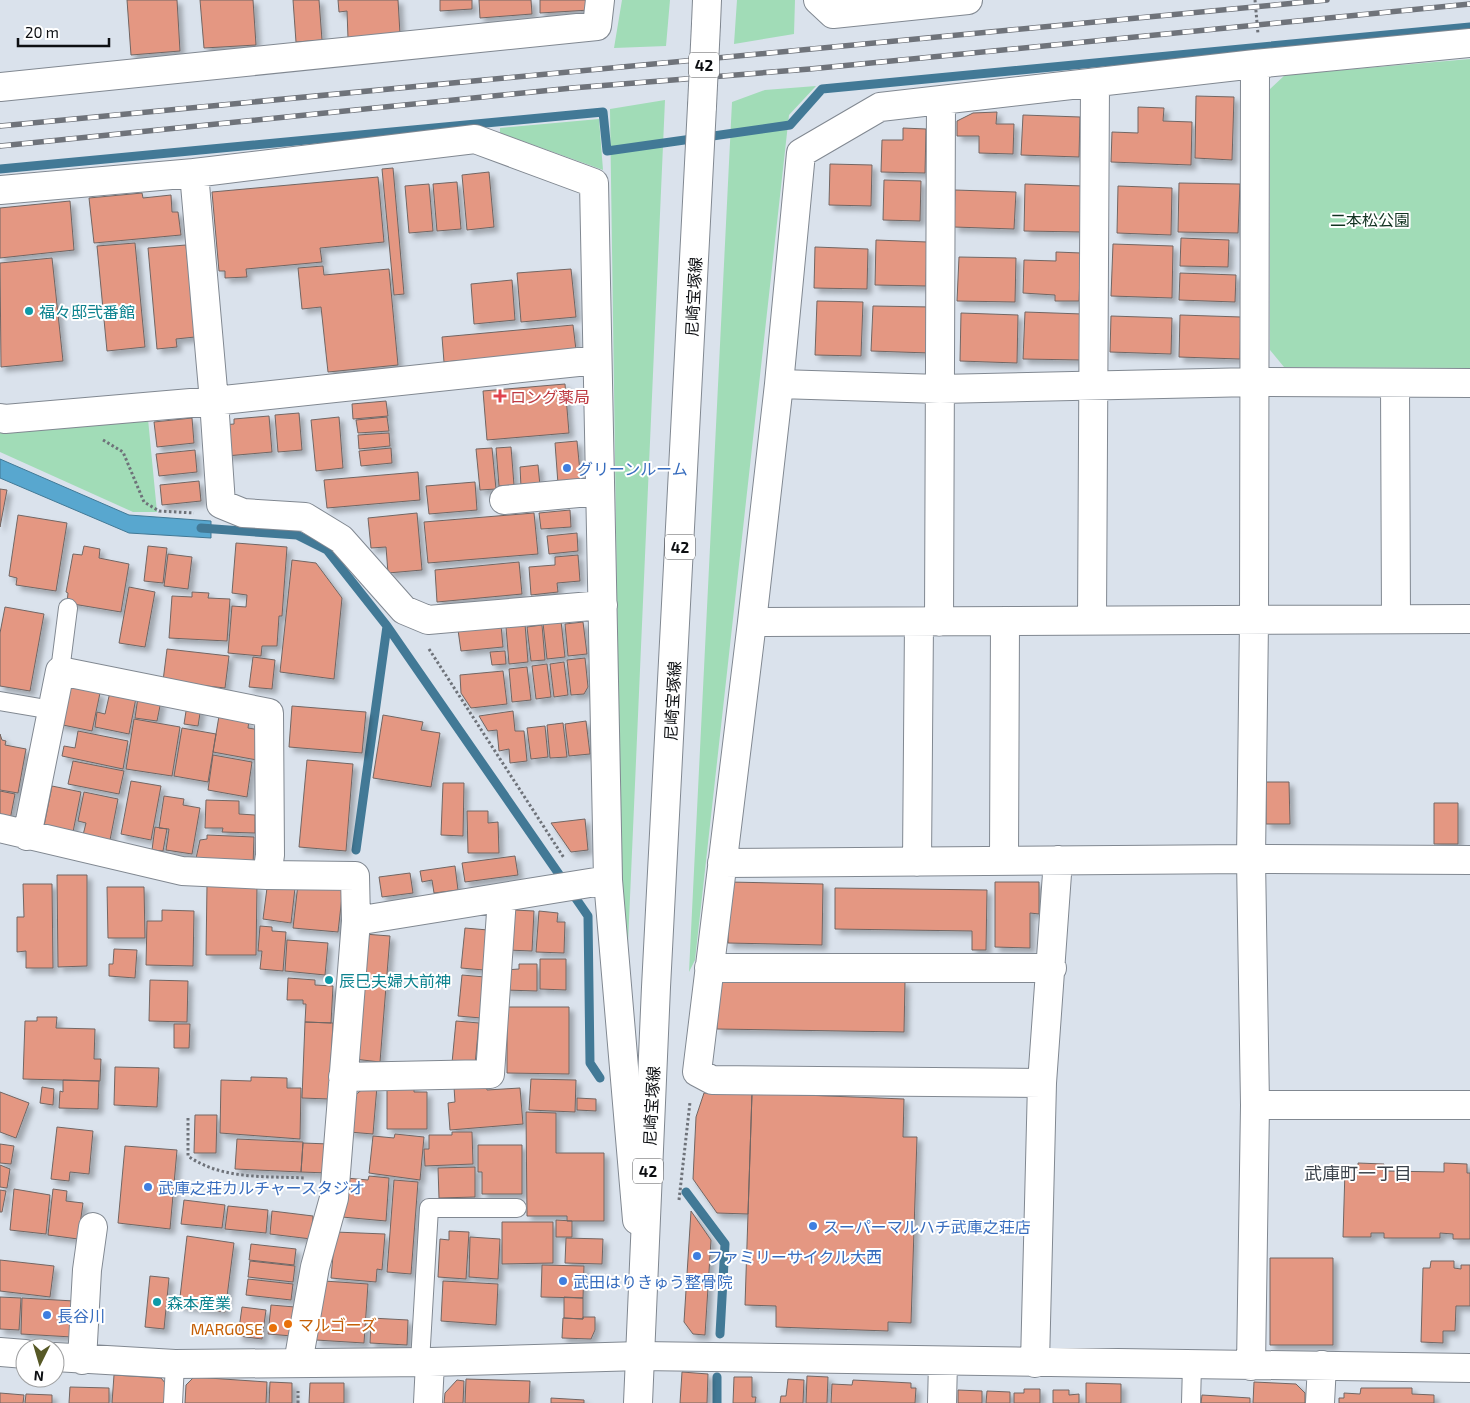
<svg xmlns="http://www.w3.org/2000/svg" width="1470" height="1403" font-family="'Exo 2','Noto Sans JP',sans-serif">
<defs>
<filter id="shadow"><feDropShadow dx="4.5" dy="4.5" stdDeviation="2.5" flood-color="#0004"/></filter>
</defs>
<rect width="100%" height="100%" fill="#dae2ec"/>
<path fill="#a1dcb7" d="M622,0H670L666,46L614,48Z
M737,0H795L794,34L734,44Z
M1470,59V368L1284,367L1270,350V89L1285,75Z
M816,86L789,115L695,960L689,972L732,102L765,90Z
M665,100L627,966L621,876L610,109Z
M599,119L603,170L500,133V128Z
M148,419L157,512H133L0,452V428Z"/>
<path fill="#58a7cf" stroke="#427996" d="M0,459L129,515L211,521V538L129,533L0,478Z"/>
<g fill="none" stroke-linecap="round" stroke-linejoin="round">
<path stroke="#427996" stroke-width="9" d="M0,169L603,112L607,151L790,125L822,89L1470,27
M201,528L297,535L327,550L387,626L588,916L590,1063L600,1078
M356,850L387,626
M686,1192L725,1244L720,1334
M717,1377V1403"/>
</g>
<path fill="#e49782" stroke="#726663" filter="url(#shadow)" d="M127,0H177L180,51L131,55Z
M200,0H253L256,45L204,48Z
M293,0H319L322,40L296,42Z
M338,0H398L400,34L348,38L347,11L339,12Z
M440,0H472V9L440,11Z
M479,0H531L532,14L480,18Z
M540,0H589L590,10L540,13Z
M1196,96L1234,97L1232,160L1195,158Z
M1138,107L1164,108L1163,121L1192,122L1191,165L1111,162L1112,132L1138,133Z
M997,112L996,124H1014L1013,154L979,153V136H957V121L973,113Z
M1023,115L1080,117L1079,157L1021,155Z
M903,128L926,129L925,173L881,172L882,140H903Z
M830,164L872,165L871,206L829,205Z
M393,168L404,294L394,295L382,169Z
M489,172L494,227L467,230L462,175Z
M378,177L384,242L320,248L322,262L246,269L247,277L225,278V271H219L212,192Z
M884,180L921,181L920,221L883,220Z
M457,182L461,229L437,231L433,184Z
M1179,183L1240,184L1238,233L1178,232Z
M429,184L433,231L409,233L405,186Z
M1025,184L1084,186L1082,232L1024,231Z
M1118,186L1172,188L1171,235L1117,233Z
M955,190L1016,192L1014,229L954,227Z
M142,193L143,198L171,195L172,212H178L181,235L94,243L89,198Z
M70,201L74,250L0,258V208Z
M1181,238L1229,240L1228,267L1180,266Z
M876,240L927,242L926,286L875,285Z
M135,243L145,347L107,351L97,246Z
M1113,244L1173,246L1172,298L1111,296Z
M186,245L195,337L176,339L177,347L157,349L148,248Z
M815,247L868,249L867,289L814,288Z
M1056,252L1081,253L1079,301H1055V295L1023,293L1024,260L1056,261Z
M959,257L1016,258L1015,302L957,301Z
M52,258L63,361L1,367L0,263Z
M323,266L324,275L389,269L398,365L328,372L321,307L302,309L298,268Z
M571,269L576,317L521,322L517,273Z
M1180,273L1236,275L1235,302L1179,300Z
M512,280L515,320L474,324L471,284Z
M817,301L863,302L861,356L815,355Z
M873,306L931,307L929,353L871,351Z
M1025,312L1082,314L1081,360L1023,359Z
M961,313L1018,315L1017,363L960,361Z
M1180,315L1241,317L1240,359L1179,357Z
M1111,316L1172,318L1171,354L1110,352Z
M573,325L576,350L444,362L442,337Z
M565,384L569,433L487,440L483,391Z
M386,401L388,416L353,419L352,404Z
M299,413L302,450L278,452L275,415Z
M269,416L272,452L226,456L223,425L234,424V419Z
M339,417L343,468L316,471L311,420Z
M387,417L389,431L358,433L356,420Z
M192,418L194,443L157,447L154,422Z
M389,433L390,446L359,449L358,435Z
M577,441L581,482L558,484L555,443Z
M511,447L514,485L499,486L496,448Z
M391,448L392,463L361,466L359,451Z
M492,448L496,489L480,490L476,449Z
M195,450L197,472L159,476L156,454Z
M538,465L540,486L521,487L520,467Z
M418,472L420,500L327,508L324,480Z
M199,481L201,501L162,505L160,485Z
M475,482L477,510L429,514L426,486Z
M0,489L7,490L0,527Z
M570,510L571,527L541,529L539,513Z
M417,513L422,570L388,573L386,547L371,548L368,518Z
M534,513L538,554L428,563L424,522Z
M18,515L67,523L56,591L16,585L17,578L9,576Z
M577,533L578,551L549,554L547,536Z
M236,543L287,547L282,616H279L277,646H262L261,656L228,653L232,606L246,607L247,595L232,593Z
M84,546L100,549L99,558L129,564L121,612L67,603L68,593L66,592L73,554L82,555Z
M148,546L167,548L163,583L144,581Z
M168,554L192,557L188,589L164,586Z
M578,555L580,581L557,583L558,592L531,595L529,567L555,565V557Z
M292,560L316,563L342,598L334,679L280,672Z
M519,562L522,594L437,602L435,570Z
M129,587L155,592L145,647L119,643Z
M192,592L209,593L208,598L230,599L227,641L169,638L172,596L192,597Z
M5,607L44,614L30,691L0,686V633Z
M561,621L565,657L547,659L543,623Z
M583,622L587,654L568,656L565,624Z
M525,624L528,662L509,664L506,627Z
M501,625L503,647L461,651L458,630Z
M542,625L545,660L531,661L527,627Z
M167,649L229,656L225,688L163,681Z
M505,651L506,664L492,665L490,652Z
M253,657L275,660L272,689L249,687Z
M585,658L588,687L584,694L571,695L567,660Z
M564,662L568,695L554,697L550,664Z
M547,664L551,697L536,699L532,666Z
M527,667L531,700L512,702L509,669Z
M503,671L507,704L471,708L461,693L460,675Z
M66,686L100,693L92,731L58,724Z
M110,692L136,698L129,734L95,727L97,712L105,714Z
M138,697L161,701L157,721L135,718Z
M187,705L201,707L198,726L184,724Z
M292,706L366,712L362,753L289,747Z
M513,711L515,731H524L527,761L510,763L509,749L499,751L497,730L488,731L479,716Z
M383,715L423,722L421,730L440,733L431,787L373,778Z
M219,716L249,721L248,728L260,730L257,760L213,752Z
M134,719L180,727L172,776L126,769Z
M586,721L590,754L569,756L565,724Z
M563,723L567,757L550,758L547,725Z
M545,726L548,757L531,759L527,728Z
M182,728L216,734L208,782L174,776Z
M78,731L128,741L123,769L62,756L64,746L75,748Z
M0,734L2,740L6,741L5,745L26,749L18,793L0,790Z
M213,755L252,762L247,797L208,790Z
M307,760L353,764L346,851L299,847Z
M73,761L124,771L119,794L68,784Z
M131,781L161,786L151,840L121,834Z
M1266,782H1289L1290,824H1266Z
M443,783H464L463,836L441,835Z
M52,786L81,792L73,832L44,826Z
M0,791L15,794L10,820L0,818Z
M84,792L118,799L110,840L83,835L86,823L78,821Z
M164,796L184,799L183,805L200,808L192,854L166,850L169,829L159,828Z
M206,800L239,801V814L255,815V833L222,832L223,828H205Z
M1434,803H1458V844H1434Z
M467,811H488V823L498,822L499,853H468Z
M585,819L588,850L571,852L551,823Z
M155,827L167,829L163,851L152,850Z
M207,835L254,837L253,866L195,863L200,840L207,839Z
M515,856L518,875L465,882L462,863Z
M455,866L458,890L434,893L432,880L422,882L420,871Z
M410,873L413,893L382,897L379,877Z
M57,875H87V966L58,967Z
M729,882L823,884L822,945L728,943Z
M995,882H1039V914L1030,913V948L995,947Z
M23,884H52L53,968H26V951L17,952V917H24Z
M298,884L343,888L338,932L293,928Z
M207,885L257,886L256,955H206Z
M107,887H144L145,938H108Z
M267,888H295L291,923L263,919Z
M835,888L987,890L986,950H972V931L835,929Z
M162,910L194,911L193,966L146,965L147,921H162Z
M514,910L534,911L532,951L507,950Z
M539,911L558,913L557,922H565L564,953L536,952Z
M260,926L272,927V931L286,932L283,971L260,969L262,951H258Z
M465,928L488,930L484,970L461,968Z
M364,934L390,936L380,1062L354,1059Z
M287,940L328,943L325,975L285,971Z
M114,949L137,950L135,978L109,976V964H113Z
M540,959H566V990L540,989Z
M519,964H537V991L505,990V970L519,969Z
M462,975L485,977L481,1018L458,1016Z
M288,978L315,980V985L333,986L331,1023L305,1022L306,1004H303V1000H287Z
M717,979L905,982L904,1032L717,1029Z
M150,980L188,981L187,1022L149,1021Z
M507,1007H569V1074L507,1073Z
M37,1017H57L56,1028L95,1029L94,1059H101L100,1081L23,1079L25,1021H37Z
M456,1021L479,1023L475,1065L452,1063Z
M305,1022L333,1023L329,1099L302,1098Z
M174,1024H190L189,1048H174Z
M115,1067L159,1068L157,1107L114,1105Z
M251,1077L287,1078V1088H301L300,1139L220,1133L221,1080L251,1081Z
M531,1079L576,1080L575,1112L529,1110Z
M63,1080L99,1081L98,1109L59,1108L60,1091L63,1092Z
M414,1085V1092H427V1129H387V1086Z
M486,1085L487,1090L520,1088L523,1124L450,1130L448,1103L455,1102L454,1087Z
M366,1086H377L373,1134L349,1132L352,1098Z
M42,1087L54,1089L53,1105L40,1103Z
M0,1092L29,1103L16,1138L0,1132Z
M704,1093H752L748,1214L717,1213L693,1179L696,1117Z
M752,1093L904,1099L903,1137H917L911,1323L888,1322V1331L776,1327V1306L745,1305Z
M577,1098L596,1099V1111L577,1110Z
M526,1112L556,1113V1153H604V1221H567V1216H527Z
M195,1115H217L216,1153H194Z
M57,1127L93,1131L89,1174L70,1172L69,1181L51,1179Z
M452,1132H472L473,1164L425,1166L424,1149H429V1135H452Z
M395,1134L424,1137L420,1180L369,1173L373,1136L394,1138Z
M237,1139L303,1142L301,1172L235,1169Z
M303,1143L329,1144L328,1173L301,1172Z
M0,1144L14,1146L11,1164L0,1163Z
M478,1145H522V1194H482V1172H478Z
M125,1146L177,1150L170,1229L118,1223Z
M1358,1163L1384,1164L1383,1171L1444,1172V1163L1467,1164V1173H1470V1239H1453V1234L1440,1233V1238H1384V1233H1371V1237H1343L1345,1170H1358Z
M0,1165L10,1169L7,1188L0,1187Z
M475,1167V1197L439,1198L438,1168Z
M369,1176L389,1178L386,1221L342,1217L346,1178L368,1180Z
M394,1180L418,1182L411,1274L387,1272Z
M14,1189L50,1195L46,1234L10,1230Z
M53,1189L67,1191L66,1201L83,1203L78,1239L48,1235Z
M0,1190L6,1191L2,1212H0Z
M184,1200L225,1205L222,1228L181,1224Z
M228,1206L268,1210L266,1233L225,1229Z
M272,1211L313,1216L311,1239L270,1234Z
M691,1211L711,1240L705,1335L693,1334L684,1322Z
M556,1220L572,1221V1237H556Z
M502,1222H553V1263L502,1264Z
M449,1231L469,1232L466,1279L438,1277L440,1239L449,1240Z
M335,1232L385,1234L382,1270L377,1269L376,1282L331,1278Z
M187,1236L234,1243L225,1312L179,1306Z
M470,1237L500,1239L498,1279L469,1277Z
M566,1238L603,1239L602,1264L565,1263Z
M251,1244L296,1249L294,1265L249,1260Z
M1270,1258H1333V1345H1270Z
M0,1260L54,1266L50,1297L0,1291Z
M250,1261L295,1266L293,1282L248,1277Z
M1431,1261H1454V1268L1461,1269V1265H1470V1306H1456L1455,1331H1443V1343L1421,1342L1423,1268H1430Z
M542,1265L584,1266L583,1298L541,1297Z
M150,1276L169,1278L164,1329L145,1327Z
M248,1279L293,1284L291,1300L246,1295Z
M324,1281L368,1284L364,1343L316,1340Z
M443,1281L498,1284L496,1325L441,1321Z
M0,1297L21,1298L19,1330L0,1329Z
M564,1297L583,1298V1319L564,1318Z
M22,1298L74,1301L72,1337L21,1334Z
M271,1305L295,1307L292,1336L268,1334Z
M242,1307L266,1310L262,1339L238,1336Z
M583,1317H595V1330L591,1339L562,1338L563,1318L583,1319Z
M371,1318L408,1320L407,1345L370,1343Z
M682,1372L708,1374L707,1403H680Z
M114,1375L161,1378L166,1384L165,1403H112Z
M807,1376L828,1377L827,1403H806Z
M194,1377L267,1382L266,1403H185L186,1385Z
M734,1377H752V1397H756L755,1403H733Z
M466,1379L530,1381L529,1403H465Z
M788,1379L804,1380L803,1403H780L781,1396H786Z
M457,1380L464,1381L463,1403H444L445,1393Z
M853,1380L911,1383V1388H916L915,1403H831L832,1384L852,1385Z
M270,1382L292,1383V1403H269Z
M1254,1382L1296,1384L1305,1393V1403H1253Z
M310,1383H344V1403H309Z
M1086,1383L1121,1384V1403H1086Z
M70,1387L109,1388V1403H69Z
M1361,1388H1412V1394L1434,1395V1403H1339V1398H1344V1393L1360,1394Z
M1024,1389H1040V1403H1014V1393H1024Z
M958,1390L982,1391V1403H958Z
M1053,1390H1069V1395L1079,1394V1403H1053Z
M987,1391L1010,1392V1403H986Z
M0,1393L24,1395L23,1403H0Z
M26,1394L52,1395V1403H25Z
M1202,1395L1250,1398V1403H1201Z
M551,1398L584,1400V1403H551Z"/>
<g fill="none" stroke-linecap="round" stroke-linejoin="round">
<g stroke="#818891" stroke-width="20">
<path id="lane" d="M60,671L68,608
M0,701L52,710
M420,1362L429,1208H517
M173,1403L175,1364
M1191,1403L1192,1365"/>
</g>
<g stroke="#818891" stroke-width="30">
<path id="street" d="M818,0L833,14L968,0
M1470,43L1255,64L880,107L801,153L779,384L752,622L1470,619
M0,87L597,26L600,0
M194,173L475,139L594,183L608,880L637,1220
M0,190L194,173L214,401L221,504L243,513L305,517L341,539L404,610L428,620L603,605
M1395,383L1396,619
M779,384L940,389L1254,382L1470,383
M0,418L5,419L214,401L597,360
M504,500L600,491
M1092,620L1095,83
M752,622L697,1072L712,1080L1042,1083
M939,622L941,100
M0,828L182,871L267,875L355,876L356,921L608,880
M27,836L60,671L269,713L270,855L267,875
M1004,861L1005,621
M917,862L919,622
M722,863L1251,859L1470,860
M709,968H1052
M343,1077L490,1074L502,898
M1255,1105H1470
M0,1352L25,1354
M55,1357L175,1364L430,1362L641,1356L1470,1368
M82,1360L87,1270L93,1227
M298,1363L315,1267L334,1198L356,921
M1035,1363L1042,1083L1058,860
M1251,1366L1255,1105L1251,859L1254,621L1255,64
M428,1403L430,1362
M942,1403L943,1362
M1320,1403L1322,1365"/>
</g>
<g stroke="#818891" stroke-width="30">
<path id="primary" d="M706,24L707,0
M638,1403L656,987L702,106"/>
</g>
<path stroke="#6e7279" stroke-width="3" stroke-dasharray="2.5 2.5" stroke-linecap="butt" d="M1255,0L1258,34
M103,440L123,452L144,502L159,511L194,513
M429,649L564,858
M188,1118V1156C222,1180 266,1176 306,1178
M679,1200L690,1102
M298,1403V1391"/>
<use href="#lane" stroke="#fff" stroke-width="18"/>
<use href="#street" stroke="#fff" stroke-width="28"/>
<use href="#primary" stroke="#fff" stroke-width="28"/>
<g stroke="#6f737a" stroke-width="5.5">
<path id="rail" d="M0,126L1327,0
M0,146L572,88L810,69L1470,4"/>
</g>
<use href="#rail" stroke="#fff" stroke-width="4" stroke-dasharray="11" stroke-linecap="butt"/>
<g stroke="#818891" stroke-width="30" stroke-linecap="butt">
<path id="primary-bridge" d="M702,106L706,24"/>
</g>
<use href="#primary-bridge" stroke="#fff" stroke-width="28"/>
</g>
<g fill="#0f9aa8" stroke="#fff" stroke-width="2">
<circle cx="29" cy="311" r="5"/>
<circle cx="329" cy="980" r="5"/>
<circle cx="157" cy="1302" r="5"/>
</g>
<path fill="#e0444e" stroke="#fff" stroke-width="2" d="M497.5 388.5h5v5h5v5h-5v5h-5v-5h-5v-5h5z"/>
<g fill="#3f7fe0" stroke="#fff" stroke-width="2">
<circle cx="567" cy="468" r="5"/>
<circle cx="148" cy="1187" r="5"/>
<circle cx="813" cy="1226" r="5"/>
<circle cx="697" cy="1256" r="5"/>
<circle cx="563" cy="1281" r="5"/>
<circle cx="47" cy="1315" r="5"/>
</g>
<g fill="#e8710a" stroke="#fff" stroke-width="2">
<circle cx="288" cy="1324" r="5"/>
<circle cx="273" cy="1328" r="5"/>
</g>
<g text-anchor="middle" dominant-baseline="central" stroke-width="4" stroke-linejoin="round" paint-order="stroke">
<g fill="#fff" stroke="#565759" stroke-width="1">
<rect x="689" y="52.5" width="30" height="25" rx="4"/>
<rect x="665" y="534.5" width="30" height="25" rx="4"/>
<rect x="633" y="1158.5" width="30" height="25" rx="4"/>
</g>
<g font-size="15" font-weight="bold" fill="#0d0f12">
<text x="704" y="65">42</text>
<text x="680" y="547">42</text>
<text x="648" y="1171">42</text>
</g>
<g font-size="16" fill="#123321" stroke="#fff">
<text x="1370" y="219">二本松公園</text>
</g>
<g font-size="16" fill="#0d0f12" stroke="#fff">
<text transform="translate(693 297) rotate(-87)">尼崎宝塚線</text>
<text transform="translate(672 701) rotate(-87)">尼崎宝塚線</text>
<text transform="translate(651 1106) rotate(-87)">尼崎宝塚線</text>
</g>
<g font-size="16" fill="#0d838f" stroke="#fff" text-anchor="start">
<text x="39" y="311">福々邸弐番館</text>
<text x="339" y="980">辰巳夫婦大前神</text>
<text x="167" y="1302">森本産業</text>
</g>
<g font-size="16" fill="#be3a42" stroke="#fff" text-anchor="start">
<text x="510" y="396">ロング薬局</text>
</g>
<g font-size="16" fill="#366cbe" stroke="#fff" text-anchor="start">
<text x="577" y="468">グリーンルーム</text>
<text x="158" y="1187">武庫之荘カルチャースタジオ</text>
<text x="823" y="1226">スーパーマルハチ武庫之荘店</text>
<text x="707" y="1256">ファミリーサイクル大西</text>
<text x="573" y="1281">武田はりきゅう整骨院</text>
<text x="57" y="1315">長谷川</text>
</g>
<g font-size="16" fill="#c56008" stroke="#fff" text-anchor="start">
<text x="298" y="1324">マルゴーズ</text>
<text x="263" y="1328" text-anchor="end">MARGOSE</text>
</g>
<g font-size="18" fill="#3c434b" stroke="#fff">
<text x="1358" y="1173">武庫町一丁目</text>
</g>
</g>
<g transform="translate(40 1363) rotate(185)"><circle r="24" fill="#ffffff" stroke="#9e9fa0"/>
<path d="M0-4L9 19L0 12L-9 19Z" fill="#575926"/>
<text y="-8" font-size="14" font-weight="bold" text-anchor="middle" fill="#0d0f12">N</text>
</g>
<path d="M18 38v8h91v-8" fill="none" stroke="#0d0f12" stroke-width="2.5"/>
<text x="25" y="38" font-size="15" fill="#0d0f12" stroke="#ffffff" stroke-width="4" paint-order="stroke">20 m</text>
</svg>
